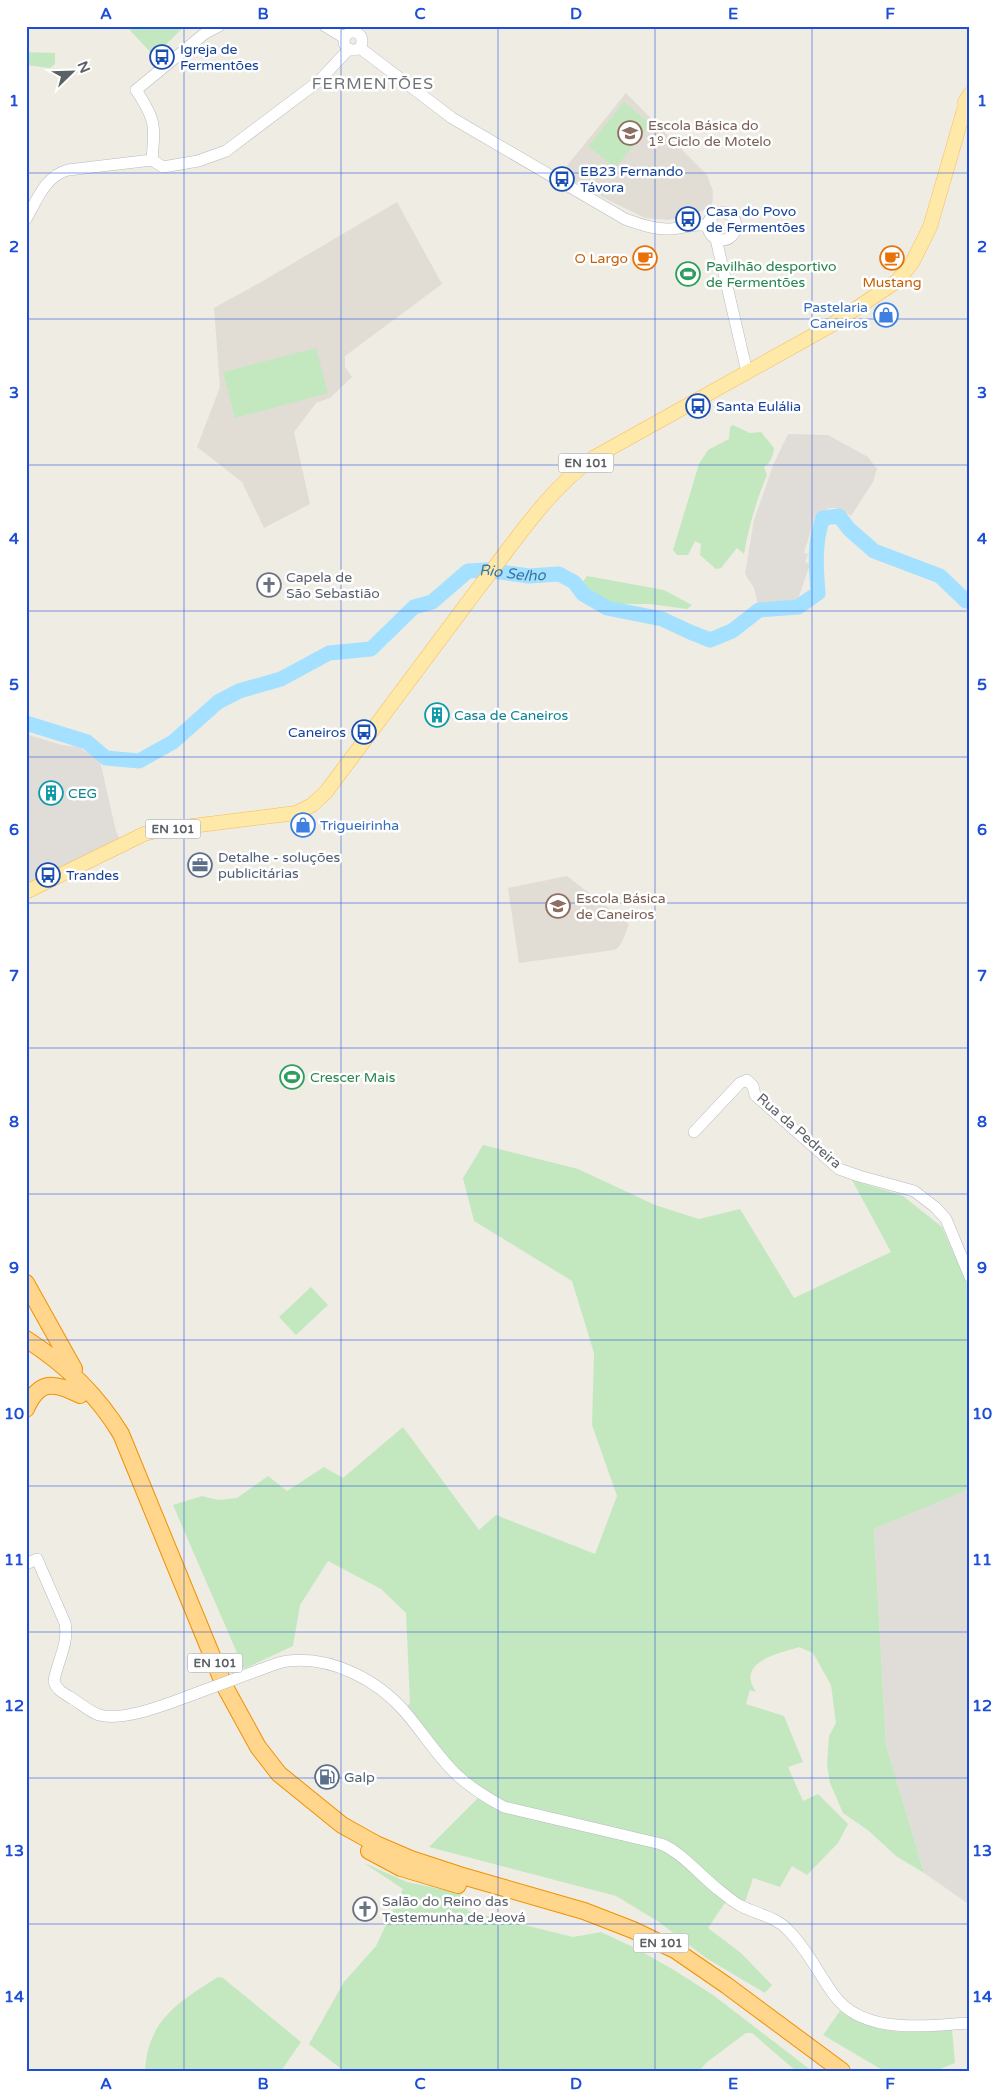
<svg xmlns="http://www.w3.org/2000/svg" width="996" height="2097" font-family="'Varela Round',sans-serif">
<rect width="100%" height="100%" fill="#efece4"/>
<path fill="#e0ddd8" d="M788,434L828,435L868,457L877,469L873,482L851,516L838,508H829L815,517L804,553L808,554L805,562L810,564L797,602L787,606L758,605L754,588L745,574L754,520L774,463Z
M26,734L62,745L79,747L100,761L116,831L122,843L26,891Z
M970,1489V1905L924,1873L886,1745L874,1529Z"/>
<path fill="#e1ddd5" d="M626,93L707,175L713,191L712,208L669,220L645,218L598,195L561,173Z
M397,202L442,284L345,356V367L352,377L330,398L316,403L294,432L310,504L264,528L242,482L197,447L220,387L214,308L261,282Z
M567,876L629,924L622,942L618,948L614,950L519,963L508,888Z"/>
<path fill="#c3e8bf" d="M126,26H185L154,56Z
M26,52L55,53V64L50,68L26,65Z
M624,102L651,124L615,168L588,146Z
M316,348L328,393L235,418L223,372Z
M733,425L750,433L761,432L774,448C773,456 771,463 764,467L767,475C756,501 749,526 744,554L737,548L721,568L716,569L700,555L701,544L695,541L688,555H677L673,550L699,464L708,450L729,439L730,427Z
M587,576L664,590L692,605L687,609L650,604H608L593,597L582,583Z
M483,1145L578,1169L655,1205L699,1219L740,1209L794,1298L891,1252L852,1180L903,1196L942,1227L970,1290V1489L874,1529L886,1745L924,1873L896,1856L869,1831L843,1813L830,1783L827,1764L829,1736L836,1723L831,1685L813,1653L799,1647C784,1652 746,1659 751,1681C751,1684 754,1688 756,1692L750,1690L746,1704L784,1716L803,1762L788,1767L803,1801L818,1794L848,1824L838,1843L807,1875L792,1866L780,1887L753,1878L744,1905L727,1900L708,1928L741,1953L772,1985L765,1993L706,1958L659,1922L616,1896L429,1847L481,1795L404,1711L410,1703L406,1613L381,1589L328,1561L300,1605L293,1646L244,1669L173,1505L202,1496L218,1500L237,1498L268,1476L287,1491L324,1467L343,1478L403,1427L479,1530L496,1515L595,1554L617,1496L592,1425L594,1353L572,1281L474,1221L463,1178Z
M311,1287L328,1305L296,1335L279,1317Z
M364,1863L407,1882L464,1894L468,1911L573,1937L601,1932L635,1948L674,1970L713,1995L812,2071H796L752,2033H746L707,2062L699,2071H344L309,2044L344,1982L376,1946L403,1889Z
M218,1977L223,1978L301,2042L281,2071H145C148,2019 179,2002 218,1977Z
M840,2011C878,2036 909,2034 952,2029L955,2063L935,2071H884L823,2035Z"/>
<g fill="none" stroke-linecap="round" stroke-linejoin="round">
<path stroke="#a4e0ff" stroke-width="15" id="s1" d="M26,723L87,742L106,758L139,761L173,742L218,702L239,691L281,679L329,653L371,649L414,607L432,602L468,571L486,570L529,576L559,574L574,582L583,594L607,608L662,619L690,632L710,640L732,631L759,610L798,607L818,593C816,567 814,542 823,518L839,516L849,529L874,551L940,576L966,601L970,600"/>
<g stroke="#b6babf" stroke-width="12">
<path id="minor" d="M325,26L345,38
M344 41a9 9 0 1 1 18 0a9 9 0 1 1-18 0Z
M360,48L452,118L625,219C639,224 653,229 668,229C683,229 694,222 708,226
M152,160C155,125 156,120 136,90L204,34L219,26
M708 226a14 14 0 1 1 28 0a14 14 0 1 1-28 0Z
M26,219C37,200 45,176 68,170L152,160L163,167L198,161L226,151L319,81L349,49
M716,239L747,372
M694,1132L740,1083L747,1080L753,1086L755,1095L839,1169L859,1176L914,1191L935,1207L946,1219L970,1277
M26,1564L37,1559L65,1623C69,1644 57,1662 54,1681C56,1690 65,1694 73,1699C81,1704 90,1712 99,1715C126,1722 172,1702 197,1693
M259,1670C268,1667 278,1662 288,1661C332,1656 378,1680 406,1713C423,1733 438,1757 457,1775C471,1788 487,1798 504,1807L661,1844C680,1851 702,1877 720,1891C727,1896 733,1902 741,1906C757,1914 776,1917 788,1930C807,1949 818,1973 834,1995C864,2036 926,2025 970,2023"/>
</g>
<g stroke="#f9ba53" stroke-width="15">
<path id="major" d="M967,116L965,102L970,94
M26,892L144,834L160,830L296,813L312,805L326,792C378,722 430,652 483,582C517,539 548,490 593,458L830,326L897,281L912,263L930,227L964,110"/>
</g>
<g stroke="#f39000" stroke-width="18">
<path id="highway" d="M26,1283L74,1369
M26,1339C65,1364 97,1394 121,1434L224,1685L258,1747L279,1774L342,1825L376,1844L411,1859L466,1877L584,1911L633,1930L675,1950L726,1985L842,2071
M26,1409C39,1379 55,1382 80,1395
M369,1851L401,1868L458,1885"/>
</g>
<use href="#minor" stroke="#fff" stroke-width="11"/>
<use href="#major" stroke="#ffe9a9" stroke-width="14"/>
<use href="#highway" stroke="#ffd68b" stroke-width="16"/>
<g stroke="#b6babf" stroke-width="12" stroke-linecap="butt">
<path id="minor-bridge" d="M197,1693L259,1670"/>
</g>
<use href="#minor-bridge" stroke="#fff" stroke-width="11"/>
</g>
<path fill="none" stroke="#1d4ed8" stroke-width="1" stroke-opacity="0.55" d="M184,26V2071M341,26V2071M498,26V2071M655,26V2071M812,26V2071M26,173H970M26,319H970M26,465H970M26,611H970M26,757H970M26,903H970M26,1048H970M26,1194H970M26,1340H970M26,1486H970M26,1632H970M26,1778H970M26,1924H970"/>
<defs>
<g id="bus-ring" transform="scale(1.25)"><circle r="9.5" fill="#fff" stroke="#1a4fb4" stroke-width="1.5"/><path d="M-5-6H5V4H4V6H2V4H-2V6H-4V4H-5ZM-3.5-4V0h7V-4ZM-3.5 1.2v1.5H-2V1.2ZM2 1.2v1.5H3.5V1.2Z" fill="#1a4fb4"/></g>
<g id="school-ring" transform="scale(1.25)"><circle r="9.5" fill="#fff" stroke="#8d6e63" stroke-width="1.5"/><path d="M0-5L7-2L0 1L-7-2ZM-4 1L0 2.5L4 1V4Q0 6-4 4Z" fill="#8d6e63"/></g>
<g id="cafe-ring" transform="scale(1.25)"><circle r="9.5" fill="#fff" stroke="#e8710a" stroke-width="1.5"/><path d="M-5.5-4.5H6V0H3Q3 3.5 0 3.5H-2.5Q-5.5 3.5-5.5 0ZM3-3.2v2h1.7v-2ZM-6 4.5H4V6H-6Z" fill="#e8710a"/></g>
<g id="stadium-ring" transform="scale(1.25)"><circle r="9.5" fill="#fff" stroke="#2e9e5b" stroke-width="1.5"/><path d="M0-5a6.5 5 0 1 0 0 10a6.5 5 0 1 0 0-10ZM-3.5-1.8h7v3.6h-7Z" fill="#2e9e5b"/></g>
<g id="shop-ring" transform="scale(1.25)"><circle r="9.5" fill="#fff" stroke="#3f7fe0" stroke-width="1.5"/><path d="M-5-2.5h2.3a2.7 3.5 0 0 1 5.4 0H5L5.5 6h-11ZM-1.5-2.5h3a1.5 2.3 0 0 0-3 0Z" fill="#3f7fe0"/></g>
<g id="church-ring" transform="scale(1.25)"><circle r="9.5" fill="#fff" stroke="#6b7280" stroke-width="1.5"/><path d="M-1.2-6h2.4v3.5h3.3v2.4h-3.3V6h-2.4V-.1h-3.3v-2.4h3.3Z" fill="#6b7280"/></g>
<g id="building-ring" transform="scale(1.25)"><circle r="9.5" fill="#fff" stroke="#0f9aa8" stroke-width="1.5"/><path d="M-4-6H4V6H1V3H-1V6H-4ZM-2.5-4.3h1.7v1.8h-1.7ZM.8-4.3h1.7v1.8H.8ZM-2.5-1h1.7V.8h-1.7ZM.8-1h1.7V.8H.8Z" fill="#0f9aa8"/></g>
<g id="office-ring" transform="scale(1.25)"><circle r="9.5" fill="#fff" stroke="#5c6f8a" stroke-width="1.5"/><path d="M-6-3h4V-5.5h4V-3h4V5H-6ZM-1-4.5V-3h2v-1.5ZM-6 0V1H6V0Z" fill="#5c6f8a"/></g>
<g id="fuel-ring" transform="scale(1.25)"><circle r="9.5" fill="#fff" stroke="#5c6f8a" stroke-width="1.5"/><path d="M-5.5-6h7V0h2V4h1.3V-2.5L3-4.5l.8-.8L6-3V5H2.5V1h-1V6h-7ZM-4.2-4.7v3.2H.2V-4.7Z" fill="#5c6f8a"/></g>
</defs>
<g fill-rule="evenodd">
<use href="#bus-ring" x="162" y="57"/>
<use href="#school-ring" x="630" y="133"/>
<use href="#bus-ring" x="562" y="179"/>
<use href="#bus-ring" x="688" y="219"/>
<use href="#cafe-ring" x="645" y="258"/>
<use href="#cafe-ring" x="892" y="258"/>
<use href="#stadium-ring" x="688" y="274"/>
<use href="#shop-ring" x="886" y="315"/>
<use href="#bus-ring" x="698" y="406"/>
<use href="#church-ring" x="269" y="585"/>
<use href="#building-ring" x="437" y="715"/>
<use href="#bus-ring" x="364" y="732"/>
<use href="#building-ring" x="51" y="793"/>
<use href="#shop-ring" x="303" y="825"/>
<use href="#office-ring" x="200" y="865"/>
<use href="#bus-ring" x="48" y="875"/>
<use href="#school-ring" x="558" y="906"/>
<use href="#stadium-ring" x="292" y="1077"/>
<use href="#fuel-ring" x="327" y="1777"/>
<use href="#church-ring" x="365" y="1909"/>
</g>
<g text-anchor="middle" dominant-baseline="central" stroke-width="5" stroke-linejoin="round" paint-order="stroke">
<g fill="#fff" stroke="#8d9093" stroke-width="1">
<rect x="558.5" y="453.5" width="55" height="19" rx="4"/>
<rect x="145.5" y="819.5" width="55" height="19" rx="4"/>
<rect x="187.5" y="1653.5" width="55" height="19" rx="4"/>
<rect x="633.5" y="1933.5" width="55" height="19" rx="4"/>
</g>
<g font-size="12" font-weight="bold" fill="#5c6165">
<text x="586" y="463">EN 101</text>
<text x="173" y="829">EN 101</text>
<text x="215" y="1663">EN 101</text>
<text x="661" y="1943">EN 101</text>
</g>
<g font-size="14" fill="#164399" stroke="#fff" text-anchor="start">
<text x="180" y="49">Igreja de<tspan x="180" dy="16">Fermentões</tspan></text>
<text x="580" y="171">EB23 Fernando<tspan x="580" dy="16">Távora</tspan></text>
<text x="706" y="211">Casa do Povo<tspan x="706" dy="16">de Fermentões</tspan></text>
<text x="716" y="406">Santa Eulália</text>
<text x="346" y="732" text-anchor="end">Caneiros</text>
<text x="66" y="875">Trandes</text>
</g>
<g font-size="14" fill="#785e54" stroke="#fff" text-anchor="start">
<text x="648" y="125">Escola Básica do<tspan x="648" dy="16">1º Ciclo de Motelo</tspan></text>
<text x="576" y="898">Escola Básica<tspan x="576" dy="16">de Caneiros</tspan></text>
</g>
<g font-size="14" fill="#c56008" stroke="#fff" text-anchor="end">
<text x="628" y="258">O Largo</text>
<text x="892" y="282" text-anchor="middle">Mustang</text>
</g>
<g font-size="14" fill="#27864d" stroke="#fff" text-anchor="start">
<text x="706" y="266">Pavilhão desportivo<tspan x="706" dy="16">de Fermentões</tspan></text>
<text x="310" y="1077">Crescer Mais</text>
</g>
<g font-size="14" fill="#366cbe" stroke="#fff" text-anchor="end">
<text x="868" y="307">Pastelaria<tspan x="868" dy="16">Caneiros</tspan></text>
<text x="320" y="825" text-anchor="start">Trigueirinha</text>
</g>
<g font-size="14" fill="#5b616d" stroke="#fff" text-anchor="start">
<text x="286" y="577">Capela de<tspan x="286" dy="16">São Sebastião</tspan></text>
<text x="382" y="1901">Salão do Reino das<tspan x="382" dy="16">Testemunha de Jeová</tspan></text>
</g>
<g font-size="14" fill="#0d838f" stroke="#fff" text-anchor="start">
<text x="454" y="715">Casa de Caneiros</text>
<text x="68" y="793">CEG</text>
</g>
<g font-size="14" fill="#4e5e75" stroke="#fff" text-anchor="start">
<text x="218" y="857">Detalhe - soluções<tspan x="218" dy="16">publicitárias</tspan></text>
<text x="344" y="1777">Galp</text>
</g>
<g font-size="14" fill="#5c6165" stroke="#fff">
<text transform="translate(799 1131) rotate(41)">Rua da Pedreira</text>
</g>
<g font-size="15" font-style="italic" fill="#3677a5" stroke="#fff">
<text stroke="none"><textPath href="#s1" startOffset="556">Rio Selho</textPath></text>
</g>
<g font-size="16" letter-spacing="1" fill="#6d7377" stroke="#fff">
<text x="373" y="84">FERMENTÕES</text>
</g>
</g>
<rect width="996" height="2097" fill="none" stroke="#ffffff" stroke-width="55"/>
<g transform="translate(72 72) rotate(67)" stroke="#ffffff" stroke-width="4" paint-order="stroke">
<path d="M0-4L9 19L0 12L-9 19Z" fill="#5c6165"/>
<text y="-8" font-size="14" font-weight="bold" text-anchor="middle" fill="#5c6165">N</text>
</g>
<rect x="28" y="28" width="940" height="2042" fill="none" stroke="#1d4ed8" stroke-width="2"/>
<g font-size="16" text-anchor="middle" font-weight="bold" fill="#1d4ed8">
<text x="106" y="19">A</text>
<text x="263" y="19">B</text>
<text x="420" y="19">C</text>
<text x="576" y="19">D</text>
<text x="733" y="19">E</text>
<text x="890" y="19">F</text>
<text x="14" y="106">1</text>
<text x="982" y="106">1</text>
<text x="14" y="252">2</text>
<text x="982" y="252">2</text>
<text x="14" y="398">3</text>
<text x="982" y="398">3</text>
<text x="14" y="544">4</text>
<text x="982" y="544">4</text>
<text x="14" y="690">5</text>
<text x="982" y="690">5</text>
<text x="14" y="835">6</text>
<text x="982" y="835">6</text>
<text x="14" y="981">7</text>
<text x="982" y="981">7</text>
<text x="14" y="1127">8</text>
<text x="982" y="1127">8</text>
<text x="14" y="1273">9</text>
<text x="982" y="1273">9</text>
<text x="14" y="1419">10</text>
<text x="982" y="1419">10</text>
<text x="14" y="1565">11</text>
<text x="982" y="1565">11</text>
<text x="14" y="1711">12</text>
<text x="982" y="1711">12</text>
<text x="14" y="1856">13</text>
<text x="982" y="1856">13</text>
<text x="14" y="2002">14</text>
<text x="982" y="2002">14</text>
<text x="106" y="2089">A</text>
<text x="263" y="2089">B</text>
<text x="420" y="2089">C</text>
<text x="576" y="2089">D</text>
<text x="733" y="2089">E</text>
<text x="890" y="2089">F</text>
</g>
</svg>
